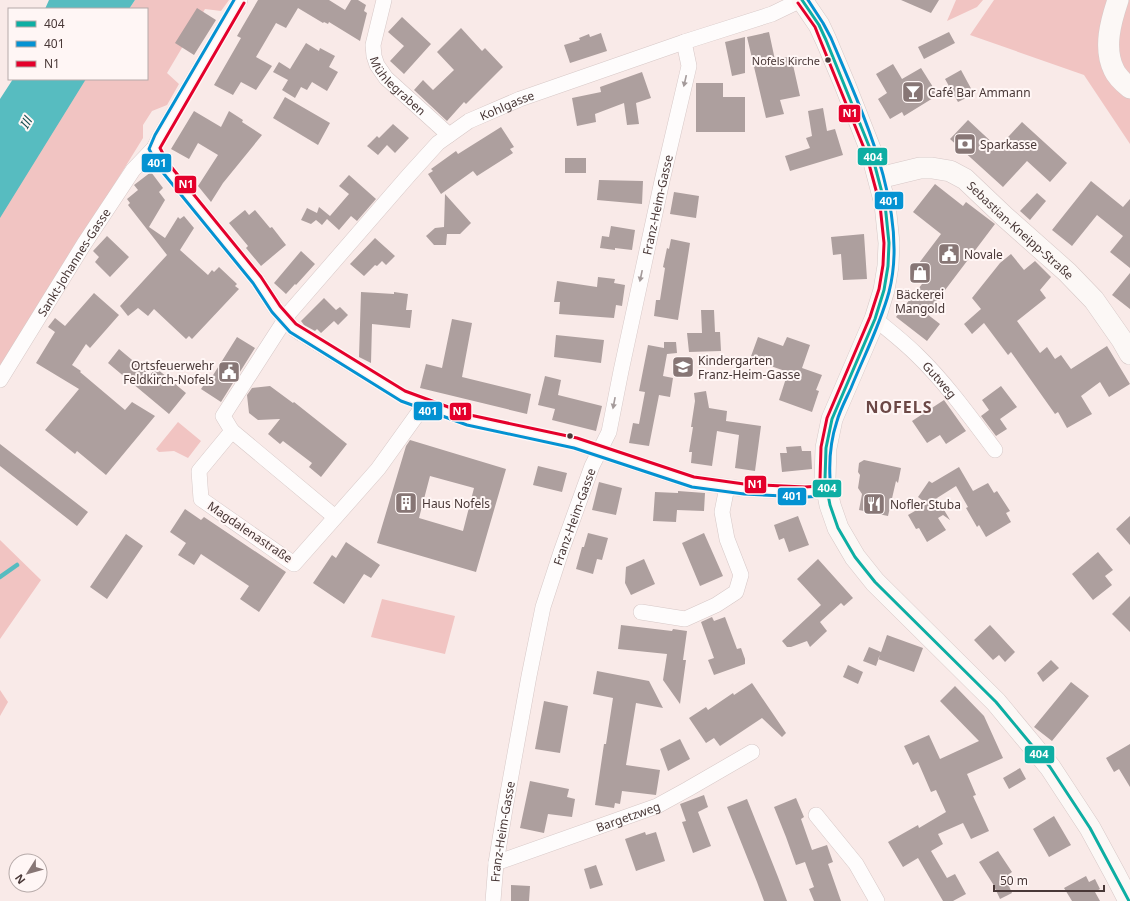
<svg xmlns="http://www.w3.org/2000/svg" width="1130" height="901" font-family="'Noto Sans',sans-serif">
<rect width="100%" height="100%" fill="#f9eae8"/>
<path fill="#f1c4c2" d="M135,0H229L221,11L205,9L167,73L179,84L167,105L152,111L143,125V138L0,370V212L85,79H147V9H129Z
M956,0H983L977,7L947,21Z
M994,0H1130V144L1084,75L970,35Z
M178,422L201,441L188,458L174,451L159,452L156,449Z
M0,540L41,580L0,639Z
M382,599L455,616L445,654L371,637Z
M0,690L8,702L0,716Z"/>
<path fill="#57bcc0" d="M49,0H135L129,9H45Z
M13,79H86L0,218V99Z"/>
<g fill="none" stroke-linecap="round" stroke-linejoin="round">
<path stroke="#57bcc0" stroke-width="4.5" d="M0,577L17,565"/>
</g>
<path fill="#ad9f9e" fill-rule="evenodd" d="M258,0H329L345,10L351,0H358L366,5L364,11L367,13L360,41L329,22L328,24L324,22L323,23L298,8L286,28L276,23L256,57L272,66L256,90L241,82L233,95L214,85L241,38L237,36Z
M901,0H939L931,13Z
M197,8L216,20L194,55L175,43Z
M402,17L431,44L404,74L390,61L404,46L388,32Z
M461,28L482,51L485,48L503,67L466,104L464,102L447,121L414,90L423,80L433,90L454,70L437,52Z
M769,32L775,60L791,56L800,96L780,100L784,114L766,118L747,37Z
M949,32L955,43L924,59L918,47Z
M601,33L607,51L570,63L564,45L580,40L579,38L589,34L590,37Z
M745,37V73L732,76L725,42Z
M306,43L319,51L320,48L335,56L329,67L338,72L327,91L312,82L307,90L301,87L295,98L282,90L288,80L273,72L279,62L290,69Z
M893,64L902,79L921,68L938,95L904,116L902,112L890,119L878,99L887,93L876,74Z
M961,70L974,94L958,102L945,79Z
M642,72L651,98L636,103L639,124L627,125L624,103L595,114L596,122L577,126L572,98L601,92L600,87Z
M696,83H723V97H745V132H696Z
M285,97L330,123L318,145L273,118Z
M823,108L827,131L835,129L843,155L790,171L785,156L810,148L806,138L812,136L808,111Z
M194,111L221,127L229,111L243,120L242,122L262,135L223,183L211,202L198,186L218,155L198,143L189,159L171,149Z
M968,120L998,148L1022,122L1067,163L1050,182L1027,161L1003,187L950,139Z
M393,124L409,138L395,153L387,145L378,155L367,146L377,136L379,138Z
M501,127L514,147L510,149L513,153L477,176L473,171L441,194L428,174L433,171L431,169L456,151L458,154Z
M565,158H586V173H565Z
M151,172L163,188L159,192L165,200L149,227L165,238L178,217L180,219L184,216L194,228L180,250L208,275L212,270L214,272L219,267L237,284L235,286L239,289L192,339L189,336L186,339L154,309L148,316L138,308L128,316L120,306L167,255L128,205L130,203L127,199L138,190L134,185Z
M349,175L376,199L357,221L351,216L339,230L327,219L322,225L316,220L311,224L301,220L307,208L317,213L319,207L330,216L349,194L339,186Z
M599,180L643,181L642,204L597,200Z
M1091,181L1123,207L1130,199V268L1110,252L1123,236L1097,215L1072,246L1052,230Z
M935,184L963,206L966,202L995,224L927,314L940,324L927,341L896,317L922,284L910,275L941,234L913,212Z
M674,192L699,196L696,218L670,214Z
M1037,193L1046,201L1030,220L1020,211Z
M445,194L471,223L460,234H447L446,245H434L426,236L435,228L444,227Z
M245,210L249,215L255,210L270,228L272,227L286,245L261,266L246,248L248,246L229,223Z
M611,226L635,230L632,250L615,248V250L600,248L602,236L609,237Z
M864,234L867,279L843,280L841,254L833,255L831,237Z
M107,236L129,257L110,277L95,262L99,257L93,251Z
M375,238L395,256L386,265L382,261L377,266L375,265L364,276L350,264Z
M671,239L690,243L678,320L654,316L656,300H660L665,268L663,267L667,248L669,249Z
M301,251L315,264L296,285L295,284L286,294L274,283Z
M1011,254L1024,270L1035,261L1051,277L1040,290L1046,298L1017,321L1040,353L1047,347L1055,359L1061,355L1071,369L1107,346L1130,384L1109,397L1100,382L1081,396L1092,414L1067,428L1058,412L1055,414L1011,352L1008,355L984,323L972,334L964,324L981,309L972,298L1000,263Z
M1130,273V309L1112,295Z
M598,277L615,279L614,283L625,285L622,306L616,305L614,318L559,314L560,302H554L557,281L597,287Z
M361,292L394,294V292L408,294L406,310H412L410,328L372,324L371,363L359,357Z
M94,293L119,315L90,348L86,344L72,365L81,371L80,372L125,410L132,402L155,416L106,475L77,451L75,454L45,430L79,389L36,363L55,332L48,327L55,318L65,326Z
M324,298L336,310L340,307L348,315L338,325L334,321L321,333L317,329L315,331L304,325L301,321Z
M701,310H714L715,332H720L721,351L689,352L687,333H702Z
M452,319L472,323L462,377L531,394L527,414L420,388L426,364L442,368Z
M556,335L604,340L601,363L554,357Z
M237,337L255,348L221,402L201,389L208,379L210,380Z
M758,337L783,346L787,337L810,345L802,368L822,375L816,390L819,391L812,412L779,400L788,372L750,359Z
M664,342H676L677,353L667,354L663,376L673,378L670,397L659,395L649,446L629,443L633,423L639,424L645,392L639,391L648,345L664,348Z
M119,349L150,375L156,368L186,393L169,414L108,363Z
M545,376L561,380L558,395L602,406L596,431L552,420L555,409L538,405Z
M270,386L293,403L294,402L347,444L321,477L309,467L312,463L283,441L280,444L268,434L280,419L258,420L249,413L247,395L252,388Z
M1001,386L1017,407L1000,419L1007,429L996,436L981,416L989,410L982,400Z
M706,391L709,408L727,411L726,421L761,426L755,471L735,468L739,435L717,431L712,466L691,463L692,452H689L693,427H691L695,401L694,393Z
M944,400L966,431L946,444L940,435L927,443L912,421Z
M410,440L506,469L476,572L377,543L406,446ZM430,476L474,488L463,531L419,518Z
M0,444L88,512L77,526L0,466Z
M801,446L802,451H811L812,469L782,472L780,453H787L786,447Z
M864,460L901,468L898,483L896,481L888,516L859,510L862,494L858,488L860,475L858,472L859,463Z
M538,466L567,473L562,492L533,485Z
M959,467L973,491L988,483L994,493L997,491L1010,511L1006,513L1011,522L986,537L979,525L977,527L966,508L968,507L956,486L937,498L950,520L943,515L938,518L946,530L927,542L919,528L916,529L908,515L927,504L918,497L929,481L932,483Z
M599,482L622,488L616,515L592,510Z
M678,491L705,493L704,511L677,510L676,522L653,521L655,492L678,493Z
M185,509L201,520L204,517L286,572L259,612L240,599L249,586L201,554L194,565L178,555L186,543L170,532Z
M798,516L809,545L789,552L784,538L779,540L774,525Z
M1130,516V545L1116,529Z
M588,533L608,538L602,560L597,559L593,574L576,569L582,547H584Z
M704,533L723,576L700,586L682,543Z
M126,534L143,546L107,599L90,587Z
M346,542L380,565L371,578L364,574L344,604L313,583L332,555L336,558Z
M1098,552L1113,570L1105,576L1112,585L1093,600L1072,574Z
M644,559L655,584L631,595L625,583L626,567Z
M818,559L853,598L844,606L841,603L820,622L827,631L810,647L807,641L791,647H787L782,641L821,605L797,579Z
M1130,596V632L1112,614Z
M712,617L714,621L725,617L737,649L741,648L745,659V664L714,675L708,660L714,658L701,622Z
M621,625L672,631L673,629L687,631L683,660H686L680,704L663,680L667,654L618,649Z
M990,625L1015,652L1005,662L999,655L993,660L974,640Z
M887,635L923,648L914,672L878,659L880,655L876,666L863,661L869,647L881,652Z
M1051,660L1059,668L1043,682L1037,673Z
M848,665L863,672L858,684L843,677Z
M597,671L649,681L663,708L636,703L626,765L660,770L656,795L622,791L620,804L615,803L614,808L595,805L604,744H606L613,698L593,694Z
M1071,682L1089,696L1052,741L1034,727Z
M752,683L786,733L782,737L762,718L720,746L714,738L706,743L689,718L706,707L708,710L733,693L734,695Z
M955,686L984,716L1003,758L967,774L976,795L973,796L989,831L971,839L963,823L938,834L943,844L931,851L947,878L955,874L966,894L953,901H943L918,858L903,867L888,842L918,825L919,828L946,812L936,790L931,792L918,762L913,765L904,746L929,735L940,759L979,741L940,701Z
M544,701L568,706L560,753L535,749Z
M680,739L690,759L668,771L660,749Z
M1130,744V787L1119,769L1114,772L1106,758Z
M1020,768L1026,779L1009,789L1003,778Z
M530,781L569,789L567,797L575,799L572,817L548,814L544,833L520,828Z
M704,795L708,807L698,812L711,846L693,853L682,822L686,821L680,804Z
M796,798L804,817L801,819L812,850L827,845L833,862L828,864L841,901H814L809,889L814,887L805,862L796,865L786,837L774,807Z
M747,799L778,877L787,901H764L757,882L727,807Z
M1054,816L1071,845L1049,857L1033,829Z
M645,832L646,835L656,832L665,861L636,871L625,839Z
M998,851L1012,872L1005,877L1012,893L1000,899L993,884L979,862Z
M596,865L603,885L590,889L584,869Z
M1086,876L1089,882L1095,879L1100,889L1095,892L1100,901H1072L1064,888Z
M511,885L530,886L529,901H511Z"/>
<g fill="none" stroke-linecap="round" stroke-linejoin="round">
<g stroke="#d7c8c7" stroke-width="16">
<g id="street">
<path id="s1" d="M384,0L373,45L374,56L377,65L386,78L449,135"/>
<path d="M154,148L164,166L257,280L276,309L293,328L302,334L403,396L469,420L575,443L693,482L744,489L805,492L827,491"/>
<path id="s2" d="M875,319C890,331 904,342 917,355C946,383 971,418 995,450"/>
<path id="s3" d="M0,380L84,244L133,170L154,148L159,138L240,0"/>
<path id="s4" d="M424,405L378,469L294,564L201,499L199,471L232,431L223,416L290,312L409,175L438,143L469,121L520,99L684,42L772,14L801,0"/>
<path d="M232,431L335,517"/>
<path d="M641,612L685,619L716,605L736,592L741,575L727,539L722,512L727,487"/>
<path d="M816,815L856,864L877,901"/>
<path id="s5" d="M496,863L657,806L688,789L752,752"/>
<path id="s6" d="M493,901L496,863L505,809L529,676L543,607L561,552L592,466L609,432L621,371L662,181L689,66L684,42"/>
</g>
</g>
<g stroke="#d7c8c7" stroke-width="22">
<g id="secondary">
<path d="M802,0L819,25L826,40L845,85L871,151L885,204L889,243L888,266L884,290L875,319L832,419L826,448L825,479L830,505L838,528L855,557L875,582L996,702L1050,767L1090,828L1115,874L1129,901"/>
<path d="M1118,0C1111,21 1103,48 1114,70C1117,77 1124,83 1130,88"/>
<path id="s7" d="M879,178L920,168H932L950,171L965,179L1005,217L1067,272L1094,300L1122,340L1130,354"/>
</g>
</g>
<use href="#street" stroke="#fefcfc" stroke-width="15"/>
<use href="#secondary" stroke="#fcf8f6" stroke-width="21"/>
<g stroke="#fff6f5" stroke-width="6">
<path id="bus-1" d="M802,0L819,25L826,40L871,151L885,204L889,243L888,266L884,290L875,319L832,419L826,448L825,479L830,505L838,528L855,557L875,582L996,702L1050,767L1090,828L1129,901"/>
</g>
<g stroke="#fff6f5" stroke-width="6">
<path id="bus-2" d="M234,0L155,135L149,149L160,169L253,283L272,312L290,332L401,401L467,425L574,448L692,487L744,494L805,497L828,496L832,493C832,488 830,483 830,478C829,459 831,439 837,421C840,410 846,399 851,388C864,356 880,325 889,292C910,211 862,112 831,38L823,23L808,0"/>
</g>
<g stroke="#fff6f5" stroke-width="6">
<path id="bus-3" d="M244,3L160,148L168,163L261,277L280,306L296,324L405,391L470,415L577,438L694,477L744,484L805,487L821,486L820,479L821,447L827,418L870,317L879,289L883,265L884,243L880,205L866,153L821,42L815,27L798,3"/>
</g>
<use href="#bus-1" stroke="#0daea3" stroke-width="3"/>
<use href="#bus-2" stroke="#0492d2" stroke-width="3"/>
<use href="#bus-3" stroke="#e4002b" stroke-width="3"/>
</g>
<defs><path id="oneway-solid" d="M-6-.8H1V-3.2L6.5 0L1 3.2V.8H-6Z"/></defs>
<g fill="#a49a9a">
<use href="#oneway-solid" transform="translate(685 81) rotate(103)"/>
<use href="#oneway-solid" transform="translate(641 276) rotate(102)"/>
<use href="#oneway-solid" transform="translate(614 403) rotate(101)"/>
</g>
<defs>
<g id="bar-square" transform="scale(1.15)"><rect x="-9" y="-9" width="18" height="18" rx="4" fill="#877675" stroke="#fff6f5"/><path d="M-6-5H6L.8 .8V4.5H3.5V6h-7V4.5H-.8V.8Z" fill="#fff"/></g>
<g id="bank-square" transform="scale(1.15)"><rect x="-9" y="-9" width="18" height="18" rx="4" fill="#877675" stroke="#fff6f5"/><path d="M-6-4H6V4H-6ZM0-2.3a2.3 2.3 0 1 0 0 4.6a2.3 2.3 0 1 0 0-4.6Z" fill="#fff"/></g>
<g id="civic-square" transform="scale(1.15)"><rect x="-9" y="-9" width="18" height="18" rx="4" fill="#877675" stroke="#fff6f5"/><path d="M-.6-6.5H3V-4.5H.6V-3L4-1V1h2V6H-6V1h2V-1L-.6-3ZM-1.2 2.5V6h2.4V2.5Z" fill="#fff"/></g>
<g id="shop-square" transform="scale(1.15)"><rect x="-9" y="-9" width="18" height="18" rx="4" fill="#877675" stroke="#fff6f5"/><path d="M-5-2.5h2.3a2.7 3.5 0 0 1 5.4 0H5L5.5 6h-11ZM-1.5-2.5h3a1.5 2.3 0 0 0-3 0Z" fill="#fff"/></g>
<g id="school-square" transform="scale(1.15)"><rect x="-9" y="-9" width="18" height="18" rx="4" fill="#877675" stroke="#fff6f5"/><path d="M0-5L7-2L0 1L-7-2ZM-4 1L0 2.5L4 1V4Q0 6-4 4Z" fill="#fff"/></g>
<g id="building-square" transform="scale(1.15)"><rect x="-9" y="-9" width="18" height="18" rx="4" fill="#877675" stroke="#fff6f5"/><path d="M-4-6H4V6H1V3H-1V6H-4ZM-2.5-4.3h1.7v1.8h-1.7ZM.8-4.3h1.7v1.8H.8ZM-2.5-1h1.7V.8h-1.7ZM.8-1h1.7V.8H.8Z" fill="#fff"/></g>
<g id="restaurant-square" transform="scale(1.15)"><rect x="-9" y="-9" width="18" height="18" rx="4" fill="#877675" stroke="#fff6f5"/><path d="M-5-6h1v4h1v-4h1v4h1v-4h1v5L-1.5 .5V6h-2V.5L-5-1ZM5-6V6H3V1.5H1.5Q1.5-4 5-6Z" fill="#fff"/></g>
</defs>
<g fill-rule="evenodd">
<use href="#bar-square" x="913" y="92"/>
<use href="#bank-square" x="965" y="144"/>
<use href="#civic-square" x="949" y="254"/>
<use href="#shop-square" x="920" y="273"/>
<use href="#school-square" x="683" y="367"/>
<use href="#civic-square" x="229" y="372"/>
<use href="#building-square" x="406" y="503"/>
<use href="#restaurant-square" x="874" y="504"/>
</g>
<g fill="#493837" stroke="#fff6f5" stroke-width="1.5">
<circle cx="828" cy="60" r="3.5"/>
<circle cx="570" cy="436" r="3.5"/>
</g>
<g text-anchor="middle" dominant-baseline="central" stroke-width="4" stroke-linejoin="round" paint-order="stroke">
<g font-size="11" fill="#493837" stroke="#fff6f5" text-anchor="end">
<text x="820" y="60">Nofels Kirche</text>
</g>
<g font-size="12" fill="#493837" stroke="#fff6f5">
<text stroke="none"><textPath href="#s1" startOffset="96">Mühlegraben</textPath></text>
<text stroke="none"><textPath href="#s4" startOffset="844">Kohlgasse</textPath></text>
<text stroke="none"><textPath href="#s6" startOffset="718">Franz-Heim-Gasse</textPath></text>
<text stroke="none"><textPath href="#s7" startOffset="165">Sebastian-Kneipp-Straße</textPath></text>
<text stroke="none"><textPath href="#s3" startOffset="139">Sankt-Johannes-Gasse</textPath></text>
<text stroke="none"><textPath href="#s2" startOffset="89">Gutweg</textPath></text>
<text stroke="none"><textPath href="#s6" startOffset="394">Franz-Heim-Gasse</textPath></text>
<text transform="translate(250 532) rotate(34)">Magdalenastraße</text>
<text stroke="none"><textPath href="#s5" startOffset="140">Bargetzweg</textPath></text>
<text stroke="none"><textPath href="#s6" startOffset="70">Franz-Heim-Gasse</textPath></text>
</g>
<g font-size="12" fill="#493837" stroke="#fff6f5" text-anchor="start">
<text x="928" y="92">Café Bar Ammann</text>
<text x="980" y="144">Sparkasse</text>
<text x="964" y="254">Novale</text>
<text x="920" y="294" text-anchor="middle">Bäckerei<tspan x="920" dy="14">Mangold</tspan></text>
<text x="698" y="360">Kindergarten<tspan x="698" dy="14">Franz-Heim-Gasse</tspan></text>
<text x="214" y="365" text-anchor="end">Ortsfeuerwehr<tspan x="214" dy="14">Feldkirch-Nofels</tspan></text>
<text x="422" y="503">Haus Nofels</text>
<text x="890" y="504">Nofler Stuba</text>
</g>
<g font-size="13" font-style="italic" fill="#184f52" stroke="#fff6f5">
<text transform="translate(26 122) rotate(-59)">Ill</text>
</g>
<g font-size="16" font-weight="bold" letter-spacing="1" fill="#6c4846" stroke="#fff6f5">
<text x="899" y="407">NOFELS</text>
</g>
</g>
<g stroke="#fff6f5" stroke-width="1.5">
<rect x="838" y="104" width="23" height="19" rx="4" fill="#e4002b"/>
<rect x="857" y="147" width="31" height="19" rx="4" fill="#0daea3"/>
<rect x="141" y="153" width="31" height="20" rx="4" fill="#0492d2"/>
<rect x="174" y="175" width="23" height="19" rx="4" fill="#e4002b"/>
<rect x="874" y="191" width="30" height="19" rx="4" fill="#0492d2"/>
<rect x="413" y="401" width="30" height="20" rx="4" fill="#0492d2"/>
<rect x="449" y="402" width="23" height="19" rx="4" fill="#e4002b"/>
<rect x="744" y="475" width="23" height="19" rx="4" fill="#e4002b"/>
<rect x="812" y="479" width="30" height="19" rx="4" fill="#0daea3"/>
<rect x="777" y="487" width="30" height="19" rx="4" fill="#0492d2"/>
<rect x="1024" y="745" width="31" height="19" rx="4" fill="#0daea3"/>
</g>
<g font-size="11" text-anchor="middle" font-weight="bold" fill="#fff">
<text x="850" y="117">N1</text>
<text x="873" y="161">404</text>
<text x="157" y="167">401</text>
<text x="186" y="188">N1</text>
<text x="889" y="205">401</text>
<text x="428" y="415">401</text>
<text x="460" y="415">N1</text>
<text x="755" y="488">N1</text>
<text x="827" y="492">404</text>
<text x="792" y="500">401</text>
<text x="1039" y="758">404</text>
</g>
<rect x="8" y="8" width="140" height="72" fill="#fff6f5" stroke="#b6aaa9"/>
<rect x="16" y="21" width="20" height="6" fill="#0daea3" stroke="#b6aaa9"/>
<text x="44" y="28" font-size="12" fill="#493837">404</text>
<rect x="16" y="41" width="20" height="6" fill="#0492d2" stroke="#b6aaa9"/>
<text x="44" y="48" font-size="12" fill="#493837">401</text>
<rect x="16" y="61" width="20" height="6" fill="#e4002b" stroke="#b6aaa9"/>
<text x="44" y="68" font-size="12" fill="#493837">N1</text>
<g transform="translate(28 873) rotate(233)"><circle r="19" fill="#fff6f5" stroke="#b6aaa9"/>
<path d="M0-3L7 15L0 10L-7 15Z" fill="#877675"/>
<text y="-6" font-size="11" font-weight="bold" text-anchor="middle" fill="#493837">N</text>
</g>
<path d="M994 885v6h110v-6" fill="none" stroke="#493837" stroke-width="2"/>
<text x="1000" y="885" font-size="12" fill="#493837" stroke="#fff6f5" stroke-width="3" paint-order="stroke">50 m</text>
</svg>
